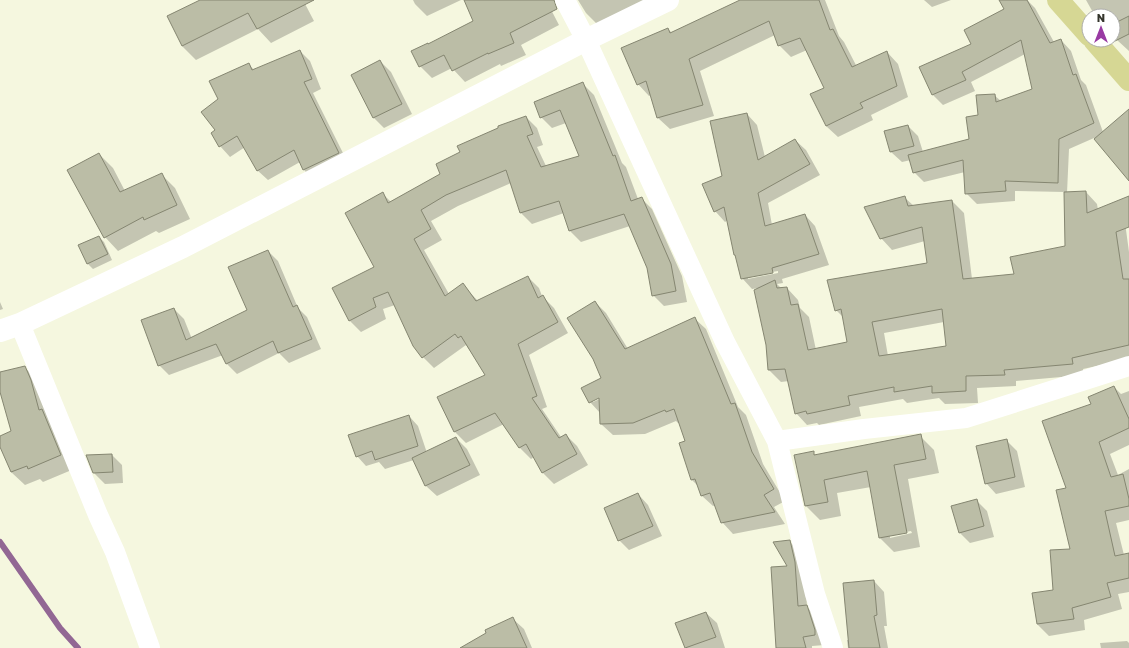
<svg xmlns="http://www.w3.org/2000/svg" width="1129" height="648" font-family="'Golos Text',sans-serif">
<rect width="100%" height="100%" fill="#f5f7df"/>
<path fill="#0003" fill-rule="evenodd" d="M202,0H303L314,21L271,43L258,29L196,60L182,46Z
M413,0H461L427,16L415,4Z
M465,0H546L559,25L521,45L526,55L501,66L500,64L465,82L452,68L432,78L420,66L428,45L475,22Z
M578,0H662L598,25L586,13Z
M742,0H825L839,36L844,42L857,67L887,52L898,64L908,97L871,115L873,120L838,137L826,126V88L807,50L791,57L779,45L775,35L700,71L714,116L670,129L658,118L651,95L649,96L638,84L668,29L672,33Z
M924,0H951L932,7Z
M1000,0H1027L1035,8L1054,42L1061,40L1071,51L1081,80L1086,85L1103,132L1129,119V162L1106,152L1094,138L1069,149L1067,193L1086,192L1097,204L1098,210L1124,215L1129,252V359L1083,369L1084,375L1016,381V386L977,388L978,403L945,404L939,398L907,403L903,399L859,407L861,416L819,425L817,423L807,425L796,413L789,381L781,382L769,370L767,345L759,288L752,289L742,278L728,220L725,222L715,211L723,176L747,114L757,125L765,157L795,140L806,150L820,175L768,203L772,225L805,215L815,226L829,265L782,279L783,283L777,284L782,289L787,288L798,300L800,308L809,317L816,350L848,343L843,317L836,310L928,264L925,241L892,250L881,238L904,197L914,206L952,201L964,213L972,279L1015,275L1066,247L1065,192L1015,191V201L977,204L966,193L965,172L924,182L914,172L911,160L902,162L891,152L886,132L908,126L918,136L923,152L970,140L979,116L994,95L1001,101L1033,90L1025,54L971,82L975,91L943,105L933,95L920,68L973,44L1005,9ZM778,271V273L748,279V276ZM944,322L947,347L888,356L884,333Z
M1086,0H1129V51L1117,40L1113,32V16H1095Z
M300,51L310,61L321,89L313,93L348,163L314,180L304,170L300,162L268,180L257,170L245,147L230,157L220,146L212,133L217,130L219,100L249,64L254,70Z
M380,61L391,72L412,114L384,128L374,118L352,75Z
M583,84L594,95L622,163L626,167L638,199L641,198L652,209L682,276L687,302L664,306L653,295L648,267L630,226L581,242L570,231L564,213L532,224L521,213L511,183L458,206L431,221L442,240L424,250L449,294L463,285L478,301L528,277L539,288L542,296L554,308L568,333L529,355L547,407L542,409L561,437L566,435L577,446L588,465L554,484L543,473L534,457L531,459L520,448L504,424L466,443L455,432L487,376L466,345L434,368L423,357L395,305L383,309L386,319L361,332L350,321L375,267L383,194L391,202L441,174L526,117L537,128L543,145L537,147L546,166L580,156L566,123L552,128L541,117Z
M99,154L113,168L125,191L161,174L175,188L190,219L159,233L156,231L118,251L105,237Z
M99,237L104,242L112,260L93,269L88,264L80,246Z
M268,251L278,261L298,308L307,317L321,349L289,363L279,353L237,374L227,364L223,355L169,375L159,365L174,309L184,319L192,339L248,310Z
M0,302L3,309L0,310Z
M595,302L606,313L628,349L694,318L706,329L738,407L746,415L763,464L785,501L774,507L785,524L733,534L722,522L716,505L713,506L701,495L698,486L692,480L687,442L680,422L678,423L676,421L645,434L613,435L601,424V414L590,402L602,379ZM603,395L604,397L593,402V400Z
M24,367L38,380L74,469L43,482L40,479L25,485L11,472L0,444V437L12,432L0,388V373Z
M1114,387L1121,394L1129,391V445L1110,454L1118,475L1129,469V520L1116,523L1124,555L1129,554V592L1118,594L1122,609L1084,620L1085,630L1049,636L1037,624L1054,591L1071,550L1068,488L1092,405Z
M409,416L418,426L427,453L456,438L467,449L480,475L437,496L426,486L414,460L385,469L379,462L366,466L357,456Z
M920,436L934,450L939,473L908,479L920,547L894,552L880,538L871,487L837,493L841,516L820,520L806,506L796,456L813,453L816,456ZM911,531L912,533L890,538V535Z
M1006,440L1017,451L1025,487L996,494L986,483Z
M112,455L122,465L123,483L105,484L94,473Z
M638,494L648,505L662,536L629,550L619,540Z
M976,500L987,511L994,537L970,543L960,533Z
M789,541L799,551L805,573L807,607L816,616L825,645L812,646V648H777L789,567Z
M874,581L884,592L887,626H884L888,648H848L847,640H850Z
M706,613L717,623L725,648H686L677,623Z
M513,619L524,629L532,648H462Z
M1127,641L1129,643V648H1101L1100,643Z"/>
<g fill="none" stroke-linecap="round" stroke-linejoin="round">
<path stroke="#926794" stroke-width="6" d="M0,542L60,628L78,648"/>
</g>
<path fill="#bbbda6" stroke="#858671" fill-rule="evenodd" d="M200,0H314L257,29L248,13L182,46L167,16Z
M464,0H554L557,9L510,33L514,43L488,54V53L452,71L444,55L419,67L411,51L428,43V44L473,21Z
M740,0H819L830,30L833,29L852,67L887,51L897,86L860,103L863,108L826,126L810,94L824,88L800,38L778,46L769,21L689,59L703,105L657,118L646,81L637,85L621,48L668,28L670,33Z
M999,0H1027L1050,43L1061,39L1073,75L1076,74L1094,123L1059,139L1058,183L1005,181L1006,191L965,194L963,160L913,173L908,155L969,139L966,117L978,115L976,95L995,94L996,102L1032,89L1021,40L962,72L966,80L932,95L919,67L971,44L964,30L1004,9Z
M1129,16V34L1113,42V24Z
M300,50L312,79L304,82L339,153L303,170L294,150L257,171L237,136L219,147L211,133L215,130L201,112L218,99L209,81L249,63L252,70Z
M380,60L402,104L373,118L351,75Z
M583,82L613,156L615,155L631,201L642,197L671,264L676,291L652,296L647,268L624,214L569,231L559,201L520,213L506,170L446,195L421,210L431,229L414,239L445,296L463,283L476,301L528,276L538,298L543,295L558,322L518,344L537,396L532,398L559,438L566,434L577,454L542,473L526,444L519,448L495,413L454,432L437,397L485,375L461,336L458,338L455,334L422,358L413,346L388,292L373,298L376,307L349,321L332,288L374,267L345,213L383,192L388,203L440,174L436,164L460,152L457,146L498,128V126L526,116L533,134L527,136L541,167L579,156L560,110L540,118L534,102Z
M1129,109V181L1094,139Z
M747,113L758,160L795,139L810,164L758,193L765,226L805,214L819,254L772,268L773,273L741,279L735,255H734L724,207L714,212L702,184L722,176L710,121Z
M908,125L914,146L890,152L884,131Z
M99,153L120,192L162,173L177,205L144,220L143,217L104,238L67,170Z
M1086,191L1087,213L1129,196V227L1116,232L1123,279H1129V345L1072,358L1073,364L1004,370L1005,375L966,376V391L932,393V386L894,392V387L848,396L850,405L807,414L806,411L795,414L785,369L768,370L766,345L754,290L775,280L777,288L787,287L791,305L798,304L808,350L847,342L841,309L835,311L827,280L927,263L922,227L880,239L864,207L905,196L908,206L952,200L963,279L1014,274L1010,257L1065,246L1064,192ZM942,309L946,346L879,356L872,322Z
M99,236L108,254L87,264L78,245Z
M268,250L293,307L297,305L312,339L278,353L273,341L226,364L216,344L158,366L141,320L174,308L186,340L247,310L228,267Z
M595,301L625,349L695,317L731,404L735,403L752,452L774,489L764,495L775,512L721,523L710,493L701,496L695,479L691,480L679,443L685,441L674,409L666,412L665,410L633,423L600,424L599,398L589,403L581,388L601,378L593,359L567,318Z
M25,366L31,380L39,410L42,409L61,455L28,469L27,466L11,472L0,447V436L11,431L0,392V372Z
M1114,386L1129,419V428L1099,442L1111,477L1123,474L1129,499V506L1105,511L1115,556L1129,553V578L1107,583L1111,597L1072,608L1074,619L1037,624L1032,593L1053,590L1050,550L1070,549L1056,490L1066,488L1042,421L1091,404L1088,397Z
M409,415L418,446L375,460L372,451L356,457L348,435Z
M921,434L926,459L894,465L907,533L879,538L867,471L824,480L828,502L805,506L794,455L814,451V455Z
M456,437L470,465L425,486L412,458Z
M1007,439L1015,477L985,484L976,446Z
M112,454L113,472L93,473L86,455Z
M638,493L653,526L618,541L604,508Z
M977,499L984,526L959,533L951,506Z
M790,540L795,562L798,606L807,605L815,630V635L803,637L806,648H776L771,567L787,566L773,542Z
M874,580L877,615L874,616L880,648H849L843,583Z
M706,612L716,637L685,648L675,623Z
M513,617L527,648H460L486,633L485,630Z"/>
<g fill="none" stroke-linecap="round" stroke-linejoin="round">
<path stroke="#fff" stroke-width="20" d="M565,0L586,40L725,342L777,441L815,594L833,648
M20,324L98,515L115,552L150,648
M777,441L864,429L966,418L1129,366"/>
<path stroke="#fff" stroke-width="22" d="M0,331L20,324L183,247L586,40L668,0"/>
<path stroke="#d6d794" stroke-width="22" d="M1058,0L1089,35
M1094,40L1129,80"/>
</g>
<g transform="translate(1101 28)"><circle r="19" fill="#ffffff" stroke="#aeaeab"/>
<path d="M0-3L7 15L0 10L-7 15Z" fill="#993aa3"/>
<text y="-6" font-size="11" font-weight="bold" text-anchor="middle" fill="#34352c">N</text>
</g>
</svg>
